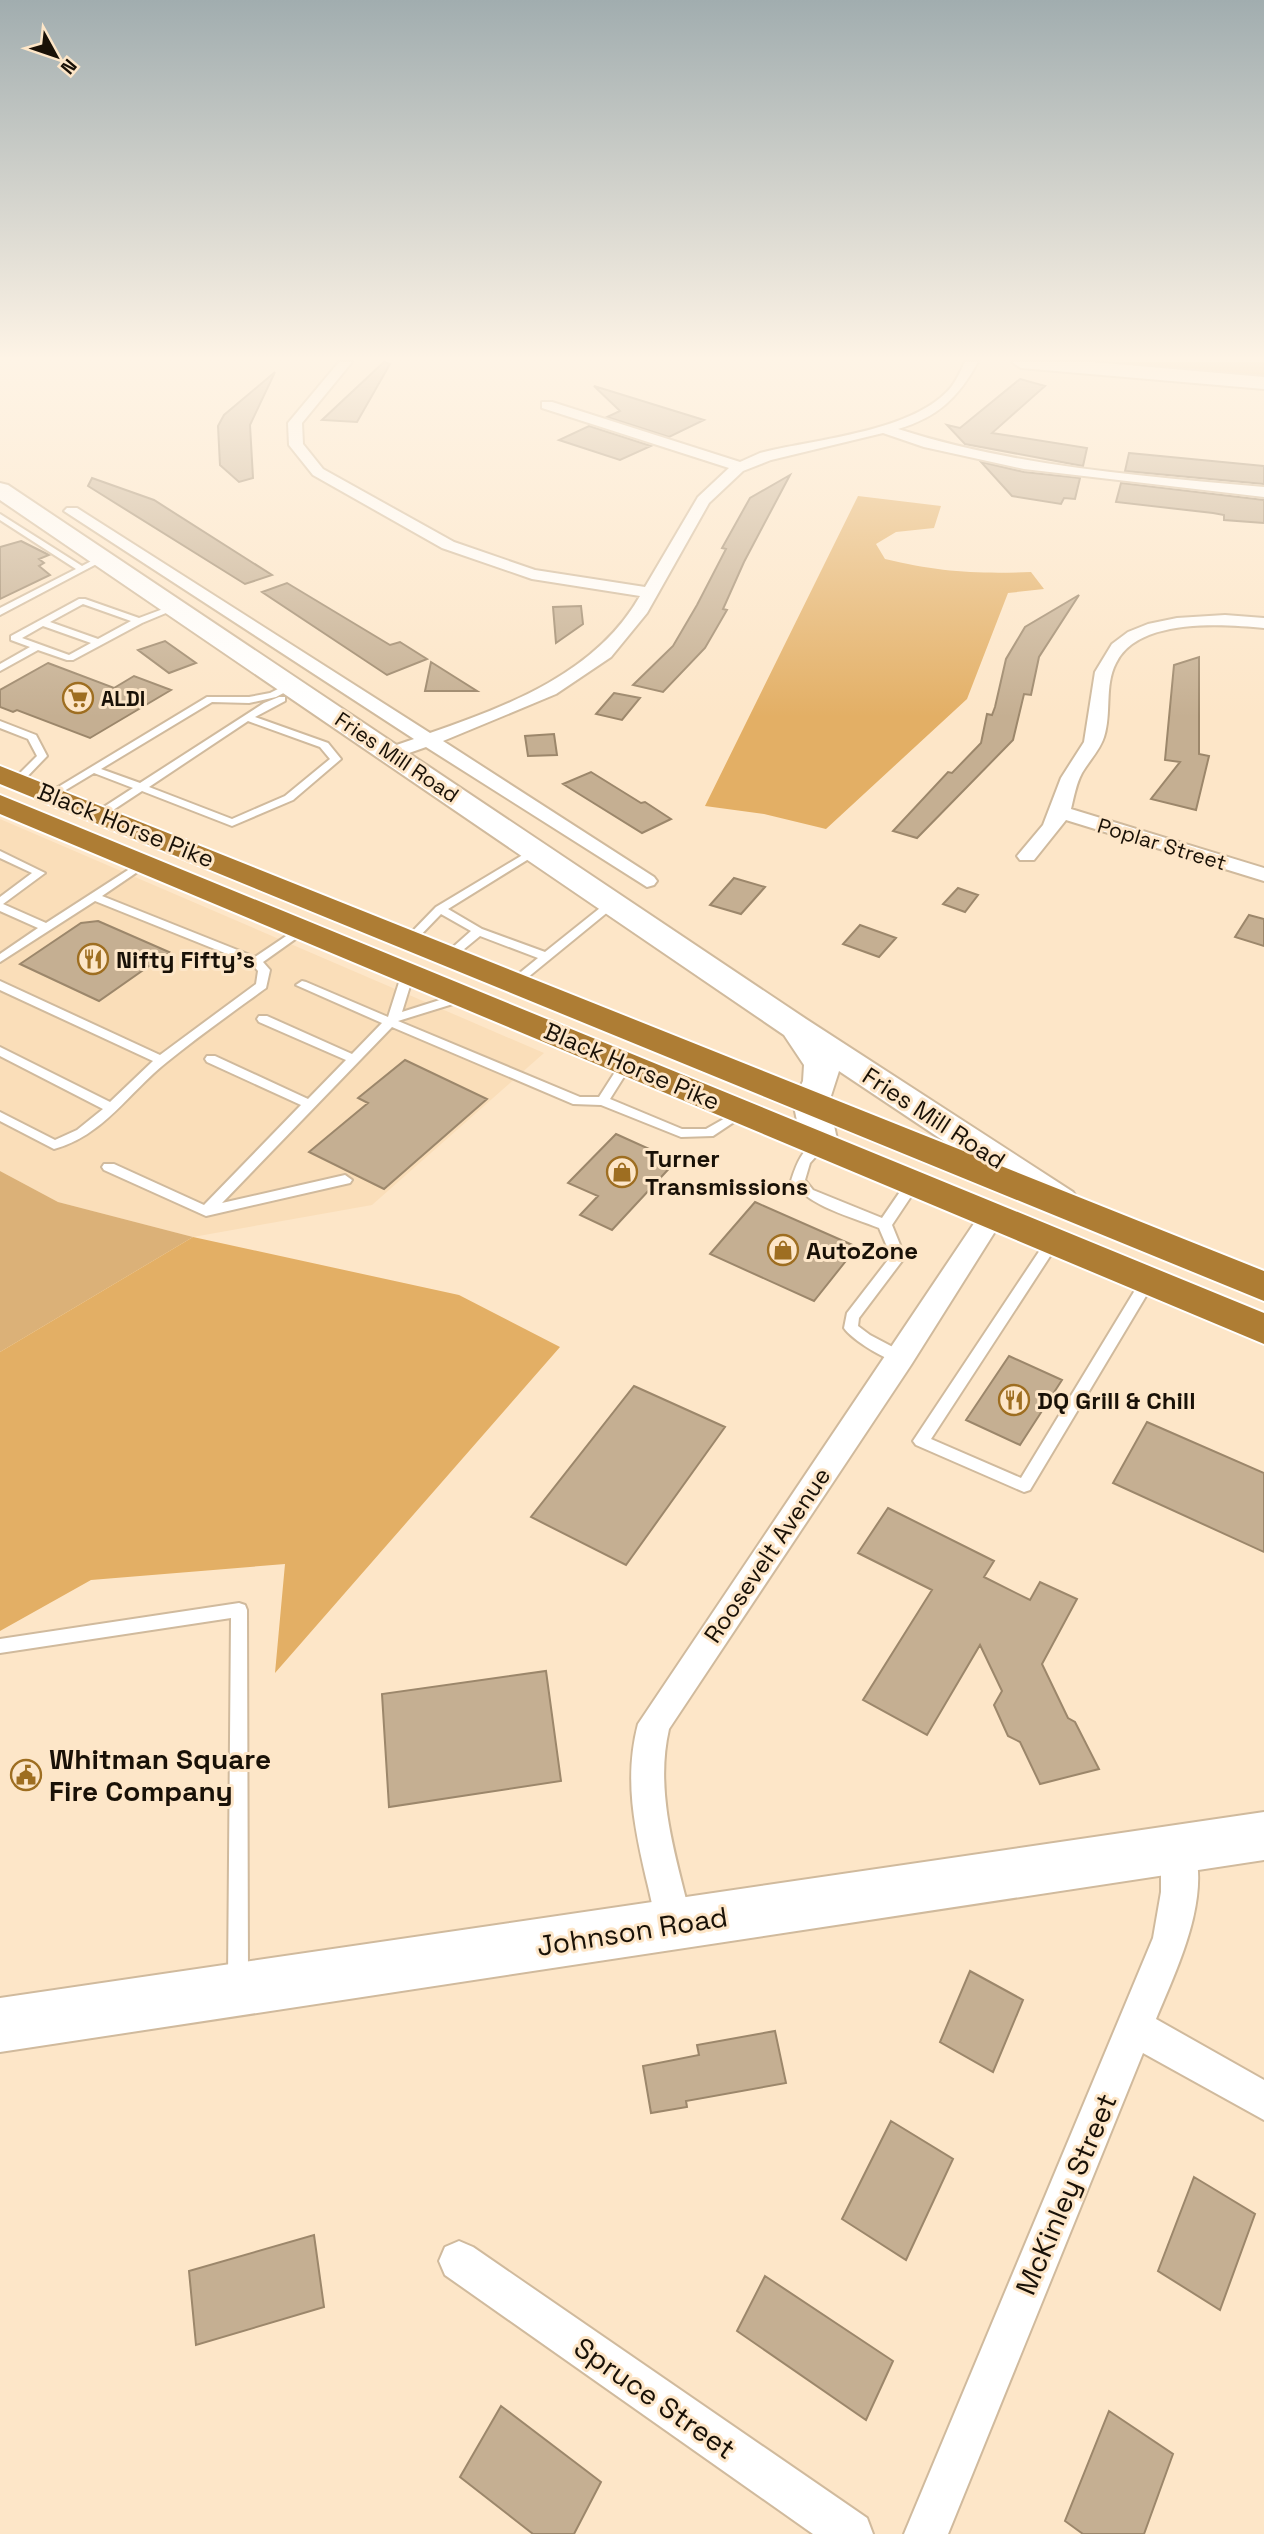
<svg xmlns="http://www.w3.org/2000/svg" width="1264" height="2534" font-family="'Space Grotesk',sans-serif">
<rect width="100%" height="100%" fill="#fde6c8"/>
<path fill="#fadeb9" d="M0,819L544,1053L372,1205L193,1237L58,1202L0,1171Z"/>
<path fill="#dbb178" d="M1264,362V377L1107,363V362Z
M0,1171L58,1202L193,1237L0,1352Z"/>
<path fill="#e3af65" d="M858,496L941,506L934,528L896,532L876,544L885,559C939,572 976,574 1031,572L1044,589L1008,593L967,699L826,829L764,814L705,806Z
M193,1237L459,1295L560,1347L275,1673L285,1564L91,1580L0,1631V1352Z"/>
<path fill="#c5af92" stroke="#9c876b" stroke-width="2" d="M384,362L390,364L357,422L322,420Z
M275,372L250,425L253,478L239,482L220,465L218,426L224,415Z
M1020,379L1045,386L992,433L1087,448L1083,466L965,444L947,425L960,428Z
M594,386L704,420L669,437L607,417L620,411Z
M589,426L651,446L620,460L559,440Z
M1129,453L1264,466V484L1125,471Z
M981,462L1024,472L1080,478L1075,499L1064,498L1061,504L1012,496Z
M790,475L744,562L723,609L727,610L705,648L663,692L633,685L673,646L697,605L726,549L722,548L750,498Z
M92,478L154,500L272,575L245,584L88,486Z
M1121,483L1264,500V523L1224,520V515L1213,513L1116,502Z
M21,541L49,555L39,559L44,563L39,566L50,575L0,599V547Z
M287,583L390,645L400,642L427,659L387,675L262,592Z
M1079,595L1039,657L1031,695L1024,694L1013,740L917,838L893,831L948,772L952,773L981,743L987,714L992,715L995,707L1006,659L1025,627Z
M581,606L583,624L556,643L553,607Z
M165,641L196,663L169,673L138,650Z
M1199,657V754L1209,756L1196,810L1151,799L1180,762L1165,760L1174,665Z
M431,662L477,691H425Z
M48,663L114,688L134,676L171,690L90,738L17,710L13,712L0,707V690Z
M614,693L640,698L622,720L596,714Z
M554,734L557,755L528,756L525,736Z
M591,772L641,803L645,802L671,819L642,833L563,784Z
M734,878L765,887L741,914L710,905Z
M958,888L978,895L965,912L943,904Z
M1249,915L1264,919V946L1235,937Z
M98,921L169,952L99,1001L20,964L81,923Z
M860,925L896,938L879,957L843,944Z
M405,1060L487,1099L384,1189L309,1152L368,1103L358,1098Z
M616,1134L676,1161L612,1230L580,1215L598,1196L568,1183Z
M755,1202L857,1247L814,1301L710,1254Z
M1009,1356L1062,1380L1020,1445L966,1420Z
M634,1386L725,1427L626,1565L531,1517Z
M1147,1422L1264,1473V1552L1113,1483Z
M888,1508L994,1561L984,1577L1030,1600L1040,1582L1077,1599L1042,1664L1068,1718L1075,1722L1099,1769L1040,1784L1020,1742L1008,1736L994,1705L1002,1691L980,1645L927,1735L863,1700L932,1590L858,1553Z
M546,1671L561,1781L389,1807L382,1694Z
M970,1971L1023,2000L993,2072L940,2042Z
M775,2031L786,2083L686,2101L687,2107L651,2113L643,2066L699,2055L697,2045Z
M891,2121L953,2159L906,2260L842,2219Z
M1194,2177L1255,2214L1220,2310L1158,2271Z
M314,2235L324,2307L196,2345L189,2271Z
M765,2276L893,2361L866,2420L737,2331Z
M501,2406L601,2482L574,2534H533L460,2477Z
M1109,2411L1173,2454L1144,2534H1083L1065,2521Z"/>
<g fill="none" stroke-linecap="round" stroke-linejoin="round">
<g stroke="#d0ba9d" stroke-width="4">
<path id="lane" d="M0,514L82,566L99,557L106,559L0,615V608L76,569L0,520Z
M79,599H85L139,618L171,606L178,608L142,623L73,660H67L38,650L0,671V664L30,647L11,640V636ZM83,604L131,621L98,639L50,622ZM43,626L91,643L69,655L22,638Z
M290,683L293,684V688L276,697L249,703L212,702L101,769L140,783L264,703L279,697H285V701L255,717L328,743L341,759L293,800L232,826L142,791L104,816H96V812L133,788L94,773L54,797H46L45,795L207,697H249L270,693ZM248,721L320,747L330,759L285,796L232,819L149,787Z
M0,721L36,735L47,756L21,783L17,784L12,781L37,756L28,739L0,728Z
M536,847L540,848V852L448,909L482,929L545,952L610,900H618L620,902L516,987H508L506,984L538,958L480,936L452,959H444V955L471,931L441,914L413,943H405V939L436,907Z
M0,851L45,873L3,904L46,923L142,861L146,862V866L102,896L255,957L298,928L302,927L308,930L263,962L270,970L266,988C233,1012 199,1036 167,1062C129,1092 103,1136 54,1149L0,1121V1112L55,1140L77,1130L103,1109L0,1056V1047L110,1102L153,1061L0,990V981L160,1055L256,984L258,971L252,964L95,901L0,962V954L38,928L0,911V897L32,873L0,858Z
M408,969L414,973L402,1012L465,992L471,996L469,999L398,1021L580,1097H599L622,1061L626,1060L632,1064L610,1099L682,1129H706L743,1108L749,1112L713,1136L681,1137L601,1105L573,1104L392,1027L222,1203L345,1175L352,1180L350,1183L206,1216L104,1170L102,1167L104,1164H114L204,1205L301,1105L207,1062L205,1059L207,1056H215L308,1099L346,1060L259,1022L257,1019L259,1016H267L352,1054L382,1023L296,985L302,981L306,982L388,1017L402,973Z
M820,1140L827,1144L810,1163L805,1180L813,1190L882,1218L908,1180L913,1178L920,1183L892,1225L905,1257L859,1318L858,1326L870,1335L906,1354L908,1358L906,1362C893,1366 852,1340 844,1328L847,1313L891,1256L879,1228C852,1217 808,1206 791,1181C796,1165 803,1146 820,1140Z
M1053,1236L1060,1241L1058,1244L931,1439L1021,1478L1143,1277L1148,1276L1155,1281L1030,1490L1024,1492L916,1445L913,1441L1048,1238Z
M239,1603L245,1605L247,1610L248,1979L245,1986L238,1989L231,1986L228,1979L231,1618L0,1653V1639Z"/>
</g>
<g stroke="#d0ba9d" stroke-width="4">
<path id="street" d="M339,362H352L302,423L303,444L323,469L454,542L535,570L645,587L698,497L729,468L542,408V402H552L740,462L760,453C814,439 916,432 952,386C957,379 961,370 965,362H978C958,398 938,417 898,429C1017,467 1140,476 1264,487V497L1024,469L924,447L883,433L771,460L743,471L709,503L647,613L611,657L556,694L443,741L654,877L657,881L654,885L647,887L426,747L392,759L385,757L383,753L385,749L414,739L64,511L67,508H77L430,733C510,705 596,673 640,596L532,579L442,548L313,475L289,445L288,423Z
M1225,615L1264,618V628C1222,624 1138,618 1116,663C1104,686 1112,713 1104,737C1100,750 1089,761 1082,773C1076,784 1074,797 1071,809L1264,868V881L1066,820L1034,860H1020L1017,856L1043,825L1061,778L1084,742L1095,672L1112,644L1128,632L1148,624L1177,618Z
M992,1207L1001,1210L1005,1216L1001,1222L911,1365L669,1729C654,1794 677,1860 692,1923L687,1935L674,1940L661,1935C654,1917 651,1897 646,1878C634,1826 624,1777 638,1724L983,1210Z
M1178,1832L1190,1836C1215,1892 1177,1968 1156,2019L1264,2080V2120L1143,2053L948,2534H904L1153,1938L1161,1892V1848L1166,1836Z
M459,2241L473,2247L867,2518L873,2534H813L445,2275L439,2261L445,2247Z"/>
</g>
<g stroke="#d0ba9d" stroke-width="4">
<path id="secondary" d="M1012,362H1093L1264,377V389L1021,368Z
M0,483L8,485L806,1019L1073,1192L1079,1201L1073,1210L1060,1214L1047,1210L839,1071L829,1102L838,1144L833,1153L820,1156L807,1153L802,1144L793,1102L803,1081L804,1065L784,1035L0,500Z
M1264,1812V1860L0,2052V1998Z"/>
</g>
<g stroke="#fff" stroke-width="4">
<path id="highway" d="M0,766L1264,1271V1301L0,784Z
M0,795L1264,1313V1344L0,814Z"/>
</g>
<use href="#lane" fill="#fff" fill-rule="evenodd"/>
<use href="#street" fill="#fff" fill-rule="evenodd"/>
<use href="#secondary" fill="#fff" fill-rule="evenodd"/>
<use href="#highway" fill="#ae7d34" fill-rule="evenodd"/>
</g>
<linearGradient id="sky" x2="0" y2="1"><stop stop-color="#a1adaf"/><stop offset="0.5" stop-color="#fef4e6"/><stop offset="1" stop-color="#fef4e6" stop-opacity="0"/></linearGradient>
<rect width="1264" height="717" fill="url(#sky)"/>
<defs>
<g id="supermarket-ring" transform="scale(1.575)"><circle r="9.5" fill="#fde6c8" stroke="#9e6e21" stroke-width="1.5"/><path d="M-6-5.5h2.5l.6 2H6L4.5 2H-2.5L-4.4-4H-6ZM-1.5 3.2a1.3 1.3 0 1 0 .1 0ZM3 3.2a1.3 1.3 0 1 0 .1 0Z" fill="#9e6e21"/></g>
<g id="restaurant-ring" transform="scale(1.575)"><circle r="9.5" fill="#fde6c8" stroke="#9e6e21" stroke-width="1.5"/><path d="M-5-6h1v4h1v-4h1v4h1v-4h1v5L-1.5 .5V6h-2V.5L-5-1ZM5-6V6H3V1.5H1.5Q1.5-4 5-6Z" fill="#9e6e21"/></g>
<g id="shop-ring" transform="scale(1.575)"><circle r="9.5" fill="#fde6c8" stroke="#9e6e21" stroke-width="1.5"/><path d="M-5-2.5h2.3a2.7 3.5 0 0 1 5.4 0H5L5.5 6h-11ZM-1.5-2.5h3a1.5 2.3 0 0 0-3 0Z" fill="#9e6e21"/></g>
<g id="civic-ring" transform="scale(1.575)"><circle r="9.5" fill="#fde6c8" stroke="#9e6e21" stroke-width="1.5"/><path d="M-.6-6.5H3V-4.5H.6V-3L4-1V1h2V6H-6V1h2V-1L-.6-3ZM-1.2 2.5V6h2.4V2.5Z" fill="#9e6e21"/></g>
</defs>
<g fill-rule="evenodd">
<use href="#supermarket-ring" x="78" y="698"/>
<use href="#restaurant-ring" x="93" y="959"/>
<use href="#shop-ring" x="622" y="1172"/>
<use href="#shop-ring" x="783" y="1250"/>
<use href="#restaurant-ring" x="1014" y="1400"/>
<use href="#civic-ring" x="26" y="1775"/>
</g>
<g text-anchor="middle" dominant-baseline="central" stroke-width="6" stroke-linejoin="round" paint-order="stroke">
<g font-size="21" font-weight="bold" fill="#191107" stroke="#fde6c8" text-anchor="start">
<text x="101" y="698">ALDI</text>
</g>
<g font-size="21" fill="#191107" stroke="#fde6c8">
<text transform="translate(397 757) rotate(34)">Fries Mill Road</text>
<text transform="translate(1162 844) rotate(17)">Poplar Street</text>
</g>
<g font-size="24" fill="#191107" stroke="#fde6c8">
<text transform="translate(126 825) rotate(22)">Black Horse Pike</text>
<text transform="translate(632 1066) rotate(23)">Black Horse Pike</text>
<text transform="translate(934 1118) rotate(33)">Fries Mill Road</text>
<text transform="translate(767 1555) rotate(-56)">Roosevelt Avenue</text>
</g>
<g font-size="24" font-weight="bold" fill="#191107" stroke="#fde6c8" text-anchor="start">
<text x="116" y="959">Nifty Fifty's</text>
<text x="645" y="1158">Turner<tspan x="645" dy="28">Transmissions</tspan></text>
<text x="806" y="1250">AutoZone</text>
<text x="1037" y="1400">DQ Grill &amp; Chill</text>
</g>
<g font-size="28" font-weight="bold" fill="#191107" stroke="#fde6c8" text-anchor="start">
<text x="49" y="1759">Whitman Square<tspan x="49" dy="32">Fire Company</tspan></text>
</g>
<g font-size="28" fill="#191107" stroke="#fde6c8">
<text transform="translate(632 1931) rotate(-9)">Johnson Road</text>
<text transform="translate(1066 2194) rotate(-67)">McKinley Street</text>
<text transform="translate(655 2398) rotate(35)">Spruce Street</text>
</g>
</g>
<g transform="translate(56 56) rotate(130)" stroke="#fde6c8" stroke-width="5" paint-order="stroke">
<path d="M0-5L12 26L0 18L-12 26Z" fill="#191107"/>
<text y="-10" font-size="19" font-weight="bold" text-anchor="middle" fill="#191107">N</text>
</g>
</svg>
